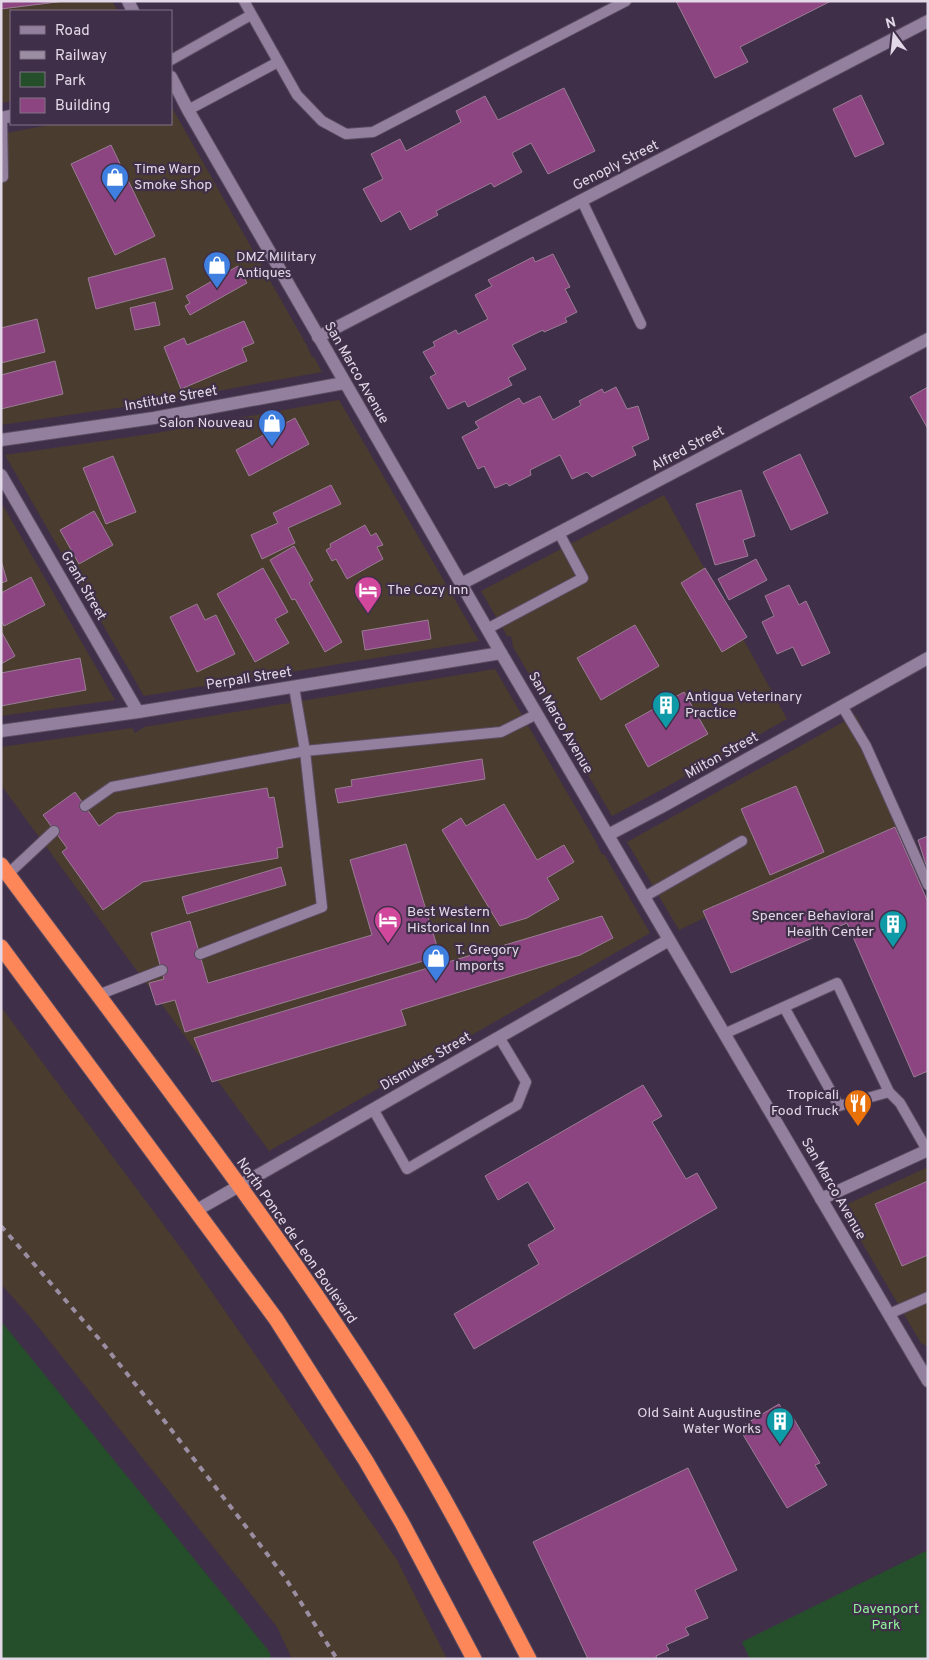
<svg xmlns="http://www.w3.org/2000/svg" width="929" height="1660" font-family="Overpass,sans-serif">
<rect width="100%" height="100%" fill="#402f48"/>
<path fill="#4a3c2e" d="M1,1H112L118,11H11V101L1,103Z
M171,106L306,344L312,357H314L322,372L151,403L1,425V134L55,124H171Z
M339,400L479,641L144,696L5,455L157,433Z
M664,495L787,719L659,791L612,816L513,647L511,636H507L481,591Z
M1,502L115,700L1,716Z
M495,669L596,842L602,855L604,854L650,933L269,1151L1,785V747L132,728L135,733L144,727Z
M856,715L906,822L679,930L627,842Z
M1,1007L189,1259L397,1560L447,1659H292L277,1627L32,1319L1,1284Z
M928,1167V1347L921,1343L841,1207Z"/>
<path fill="#244f2a" d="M1,1321L268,1650L272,1659H1Z
M928,1550V1659H750L742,1642Z"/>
<path fill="#8c4580" stroke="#9a7d94" d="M1,1H65L1,9Z
M676,1H831L740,47L748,62L715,78Z
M564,88L595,151L548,174L531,143L512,153L522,172L494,187L491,183L436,211L438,215L410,230L400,211L381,222L363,189L383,179L371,154L400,139L406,151L461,122L456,111L485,96L498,120Z
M861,95L884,144L855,157L833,109Z
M111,145L155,236L115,255L71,164Z
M553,254L570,287L565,289L577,312L565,318L567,322L544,332L543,330L512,345L526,369L508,378L512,385L468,407L465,401L448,409L430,377L436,374L423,352L435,346L433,342L456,330L458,334L488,319L475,295L492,286L488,280L533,257L535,262Z
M165,258L173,289L96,309L88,278Z
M238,266L247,283L190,315L185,306L190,303L186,296Z
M155,302L160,325L135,330L130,308Z
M37,319L45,352L1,363V328Z
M244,321L254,343L242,348L247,361L181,389L164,347L184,338L187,345Z
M55,361L63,394L1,409V375Z
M616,387L627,409L638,406L649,439L632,447L636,455L592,477L587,472L572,479L560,455L530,470L531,475L509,486L507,483L495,488L484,466L478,469L462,437L479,428L475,422L519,398L523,404L540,396L553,420L581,405L579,401L602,389L604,393Z
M928,387V429L910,397Z
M295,418L309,444L249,476L236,450Z
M800,454L828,513L791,530L763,472Z
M113,456L136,512L106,524L83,468Z
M331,485L341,504L288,528L295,543L262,559L251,535L278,523L273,513Z
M741,490L755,536L743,540L748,556L715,565L696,504Z
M94,511L113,545L79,564L60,530Z
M365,525L371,536L376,533L383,545L377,547L383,559L347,579L336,559L332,561L326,550L331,547L330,544Z
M294,546L313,580L309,583L342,642L325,652L295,599L292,600L270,560Z
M756,559L767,580L729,600L718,579Z
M1,560L7,581L1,583Z
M263,568L288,612L275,619L289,643L255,662L217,594Z
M705,568L747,637L722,652L681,583Z
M31,577L45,605L4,626L1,620V593Z
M789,585L799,605L806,601L830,653L802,666L793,647L777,654L762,622L774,616L765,596Z
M197,604L205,620L216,615L235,654L197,672L170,617Z
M428,620L431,639L365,650L362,631Z
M635,625L659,666L601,700L577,658Z
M1,631L15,656L1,664Z
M80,658L86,690L1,706V673Z
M684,692L708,734L648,767L625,725Z
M482,759L485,779L338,803L335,789L352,786L351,780Z
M796,786L824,852L770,875L741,809Z
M267,788L269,798L274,797L283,847L277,848L278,858L143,882L103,910L62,852L67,848L43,815L75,792L99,826L117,813Z
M504,804L537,860L564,845L574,862L547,878L559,899L527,918L500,926L442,830L461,818L466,826Z
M895,827L928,902V1071L914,1077L847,923L731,973L703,911Z
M928,836V871L918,840Z
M406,844L440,956L185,1032L175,1000L156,1005L149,983L164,979L151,933L190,921L208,983L372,935L350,860Z
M281,867L286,885L187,914L182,897Z
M602,916L613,938L580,955L401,1010L406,1025L212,1082L194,1038Z
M643,1085L662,1116L652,1122L686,1179L697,1173L717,1208L474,1349L454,1314L539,1264L528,1245L555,1229L528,1182L498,1200L485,1176Z
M928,1181V1255L902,1266L875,1204Z
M779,1404L788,1419L792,1416L820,1463L815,1465L827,1485L787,1508L739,1428Z
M688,1468L737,1570L695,1590L708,1618L685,1628L689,1635L666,1645L669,1650L656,1656L657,1659H588L533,1542Z"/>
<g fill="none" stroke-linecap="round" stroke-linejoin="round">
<g stroke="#5b4d62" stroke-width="12">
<path id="lane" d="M244,1L297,95L322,121L346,134L373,132L626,1
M171,60L251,15
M188,110L278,62
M1,177H3L2,118
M582,201L641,324
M487,629L583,578L559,533
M294,687L305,751L501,732L537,714
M842,706L866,746L928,885
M85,806L112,787L305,751L322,907L200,954
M8,874L54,831
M644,897L742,841
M98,995L162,970
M724,1034L837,983L889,1092L839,1106L784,1007
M889,1092L900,1103L927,1150
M373,1109L407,1169L517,1105L526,1082L499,1037
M889,1314L928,1297"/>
</g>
<g stroke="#5b4d62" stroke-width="14">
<path id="street" d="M1,118L11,116
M318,337L928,21
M1,440L154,418L344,383
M1,475L138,712
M461,584L928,339
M1,731L138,712L501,653
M608,835L665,805L928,658
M821,1199L928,1150
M197,1210L669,940"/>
</g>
<g stroke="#5b4d62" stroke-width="14">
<path id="secondary" d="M128,1L133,11
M171,77L188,110L501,653L928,1381"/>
</g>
<g stroke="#5b4d62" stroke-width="17">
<path id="highway" d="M1,865C138,1050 281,1231 402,1427C448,1502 488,1581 529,1659
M1,947L276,1319L366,1461L402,1523L474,1659"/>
</g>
<use href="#lane" stroke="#93809e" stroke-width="10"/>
<use href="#street" stroke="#93809e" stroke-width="12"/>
<use href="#secondary" stroke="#93809e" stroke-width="12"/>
<use href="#highway" stroke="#fe875a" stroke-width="15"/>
<path stroke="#9b8ea2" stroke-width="4" stroke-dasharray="6 6" stroke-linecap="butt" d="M1,1226L100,1340L156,1410L284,1576L337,1659"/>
</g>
<defs>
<g id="shop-pin" transform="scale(1.4375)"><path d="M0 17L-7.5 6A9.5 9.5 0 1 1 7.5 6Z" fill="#3f7fe0" stroke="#402f48"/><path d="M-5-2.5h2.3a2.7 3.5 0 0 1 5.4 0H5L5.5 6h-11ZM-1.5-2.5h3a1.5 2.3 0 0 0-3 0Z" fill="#fff"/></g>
<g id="hotel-pin" transform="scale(1.4375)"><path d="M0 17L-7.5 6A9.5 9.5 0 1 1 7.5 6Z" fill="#d1479c" stroke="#402f48"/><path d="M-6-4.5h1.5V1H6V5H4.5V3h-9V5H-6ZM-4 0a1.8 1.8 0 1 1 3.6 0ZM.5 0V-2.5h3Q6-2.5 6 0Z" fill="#fff"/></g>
<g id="building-pin" transform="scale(1.4375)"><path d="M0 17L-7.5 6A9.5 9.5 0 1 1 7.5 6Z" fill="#0f9aa8" stroke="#402f48"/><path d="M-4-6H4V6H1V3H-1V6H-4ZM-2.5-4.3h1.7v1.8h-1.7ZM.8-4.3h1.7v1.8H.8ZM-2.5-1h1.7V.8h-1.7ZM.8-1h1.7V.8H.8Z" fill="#fff"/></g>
<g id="restaurant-pin" transform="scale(1.4375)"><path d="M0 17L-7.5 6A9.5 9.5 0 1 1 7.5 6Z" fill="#e8710a" stroke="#402f48"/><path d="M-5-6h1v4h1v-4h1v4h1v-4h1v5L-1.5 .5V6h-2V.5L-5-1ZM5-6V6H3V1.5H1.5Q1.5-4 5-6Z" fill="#fff"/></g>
</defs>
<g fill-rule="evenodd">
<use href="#shop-pin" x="115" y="177"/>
<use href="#shop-pin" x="217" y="265"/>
<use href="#shop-pin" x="272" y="423"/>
<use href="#hotel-pin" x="368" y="590"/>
<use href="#building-pin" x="666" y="705"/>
<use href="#hotel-pin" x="388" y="920"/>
<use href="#building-pin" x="893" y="924"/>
<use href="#shop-pin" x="436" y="958"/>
<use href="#restaurant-pin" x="858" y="1103"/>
<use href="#building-pin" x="780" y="1421"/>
</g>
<g text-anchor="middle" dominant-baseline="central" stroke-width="4.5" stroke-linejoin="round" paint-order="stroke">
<g font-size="14" fill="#e2d8e8" stroke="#402f48">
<text transform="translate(616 166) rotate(-27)">Genoply Street</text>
<text transform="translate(356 373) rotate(60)">San Marco Avenue</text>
<text transform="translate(171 399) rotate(-10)">Institute Street</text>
<text transform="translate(688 449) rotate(-28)">Alfred Street</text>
<text transform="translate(83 586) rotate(60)">Grant Street</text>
<text transform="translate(249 679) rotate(-9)">Perpall Street</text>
<text transform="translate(560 723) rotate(60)">San Marco Avenue</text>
<text transform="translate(722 756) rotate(-29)">Milton Street</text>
<text transform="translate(426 1062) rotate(-30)">Dismukes Street</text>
<text transform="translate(833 1189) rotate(60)">San Marco Avenue</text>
<text transform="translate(296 1241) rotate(55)">North Ponce de Leon Boulevard</text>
</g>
<g font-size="14" fill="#e2d8e8" stroke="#402f48" text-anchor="start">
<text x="134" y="169">Time Warp<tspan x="134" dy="16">Smoke Shop</tspan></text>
<text x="236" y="257">DMZ Military<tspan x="236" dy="16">Antiques</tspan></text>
<text x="253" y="423" text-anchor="end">Salon Nouveau</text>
<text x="387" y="590">The Cozy Inn</text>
<text x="685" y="697">Antigua Veterinary<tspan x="685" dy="16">Practice</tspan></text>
<text x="407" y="912">Best Western<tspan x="407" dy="16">Historical Inn</tspan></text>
<text x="874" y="916" text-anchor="end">Spencer Behavioral<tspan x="874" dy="16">Health Center</tspan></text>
<text x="455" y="950">T. Gregory<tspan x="455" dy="16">Imports</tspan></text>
<text x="839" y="1095" text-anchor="end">Tropicali<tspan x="839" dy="16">Food Truck</tspan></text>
<text x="761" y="1413" text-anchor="end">Old Saint Augustine<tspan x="761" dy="16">Water Works</tspan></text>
</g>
<g font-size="14" fill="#91f69d" stroke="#402f48">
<text x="886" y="1609">Davenport<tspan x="886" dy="16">Park</tspan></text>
</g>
</g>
<rect width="929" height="1660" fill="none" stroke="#e2d8e8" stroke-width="5"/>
<rect x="10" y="10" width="162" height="115" fill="#402f48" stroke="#817388"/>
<rect x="20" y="26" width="25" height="8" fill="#93809e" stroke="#817388"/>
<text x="55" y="35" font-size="15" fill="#e2d8e8">Road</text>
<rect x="20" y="51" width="25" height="8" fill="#9b8ea2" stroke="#817388"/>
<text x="55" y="60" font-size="15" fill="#e2d8e8">Railway</text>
<rect x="20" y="72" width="25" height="15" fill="#244f2a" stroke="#817388"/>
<text x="55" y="85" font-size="15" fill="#e2d8e8">Park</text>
<rect x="20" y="98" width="25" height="15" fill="#8c4580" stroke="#817388"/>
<text x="55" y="110" font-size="15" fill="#e2d8e8">Building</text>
<g transform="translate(894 35) rotate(345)" stroke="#402f48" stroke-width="4" paint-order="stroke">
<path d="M0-4L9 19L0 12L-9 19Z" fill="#e2d8e8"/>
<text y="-8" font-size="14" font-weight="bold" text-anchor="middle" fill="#e2d8e8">N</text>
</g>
</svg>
